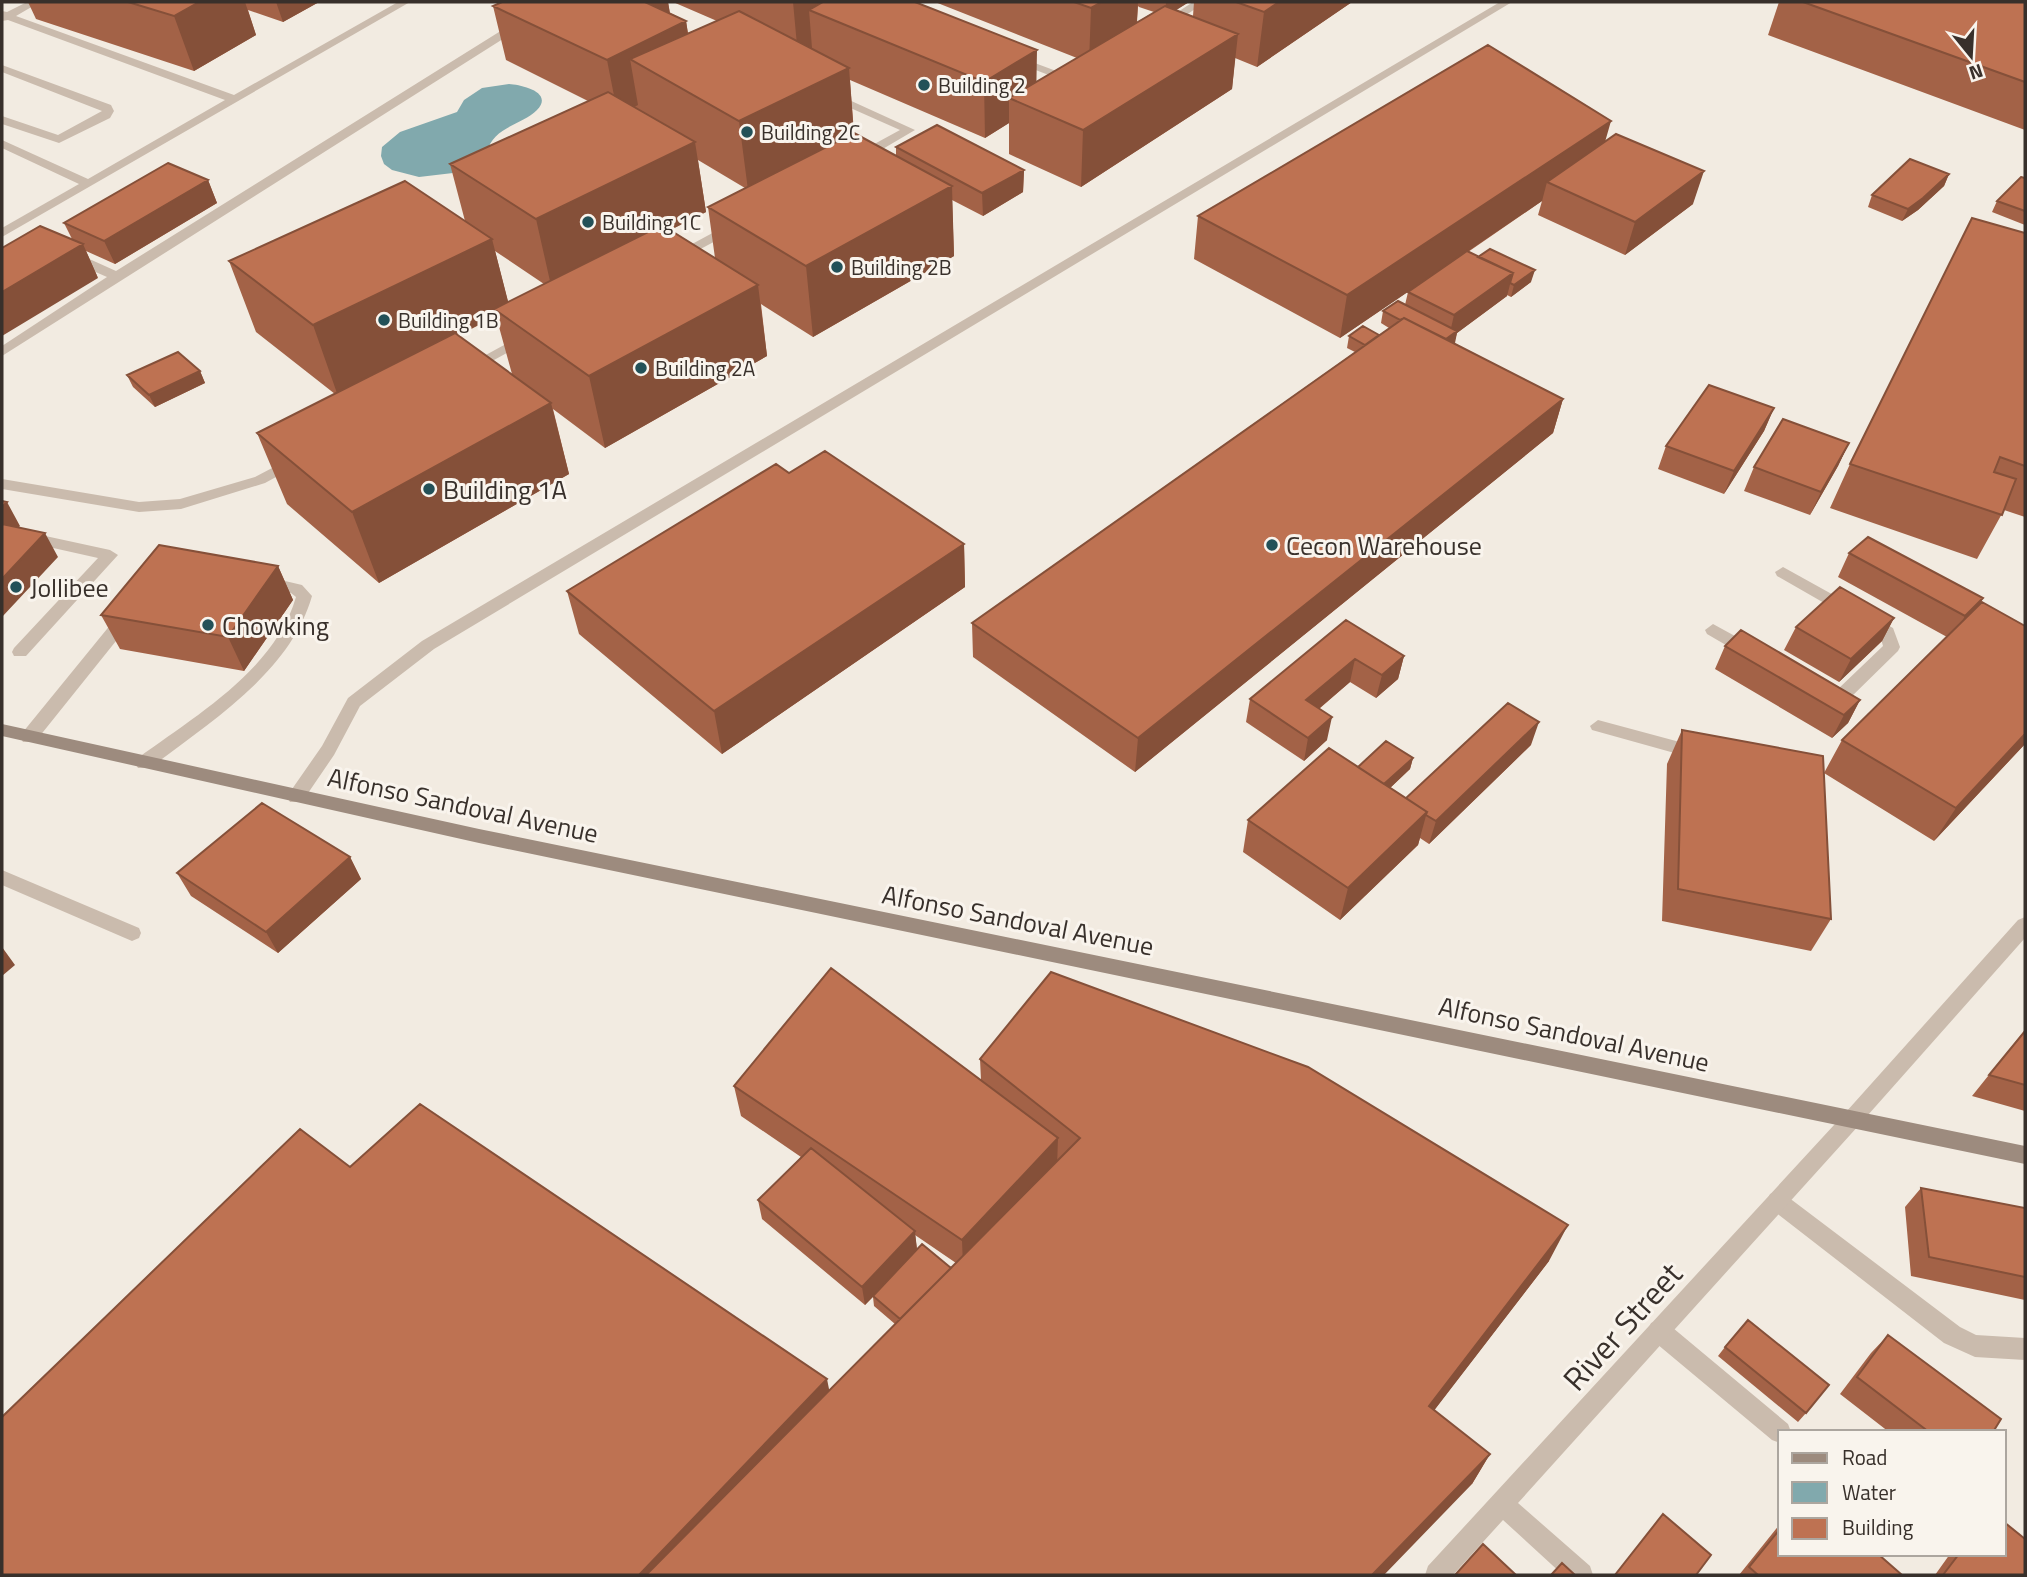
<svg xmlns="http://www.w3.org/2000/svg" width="2027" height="1577" font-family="'Titillium Web',sans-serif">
<rect width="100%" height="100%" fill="#f2ebe1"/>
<path fill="#81a9ad" d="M509,84C522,85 554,92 537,110C522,125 493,127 487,152L453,173L419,177L392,170L384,164L381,156L382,147L400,132L457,112L464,100L482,88Z"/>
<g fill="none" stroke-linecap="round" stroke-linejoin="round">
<path fill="#cabbad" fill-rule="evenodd" d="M27,2H40L16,16L234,95L398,2H410L2,237V228L79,184L2,148V140L88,179L225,100L8,20L2,21V11L7,12Z
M1193,2H1205L1169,27H1161V23Z
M1500,2H1512L434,649L360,706L334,755L302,802H290L287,797L290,792L322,746L348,698L422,641Z
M506,20H514L519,28L517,30L2,356V346L107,277L66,259V253H76L116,271L507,27Z
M1016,56L1075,78L1077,80L1067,82L1012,61L1010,59Z
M2,65L111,105L114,111L110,118L59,143L2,124V116L58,135L102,111L2,72Z
M828,94H836L915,130L864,160H856V154L900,130L828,98Z
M731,223L736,224V230L680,260H670L668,257Z
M524,334L531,338L529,341L474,371H464L462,368Z
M293,457L300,462L298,465L265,483L181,509L139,512L2,489V479L139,502L180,499L255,477Z
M27,532L110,550L118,555L26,656H14L12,652L14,648L98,558L22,541L19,537L22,533Z
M1783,567L1893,628L1900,647L1898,651L1847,701H1825L1817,695L1825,689L1837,690L1883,646L1880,635L1777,576L1775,572Z
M264,576L302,585L312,596C290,673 211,721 150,768H138L135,763L138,758C195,716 275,670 296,597L291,593L258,585L256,581L258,577Z
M126,611L134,617L132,621L35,742H23L20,737L23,732L120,613Z
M1713,624L1755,647L1757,651L1755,655H1743L1707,634L1705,630Z
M1598,720L1702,748L1705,753L1702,758L1696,759L1592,730L1590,726Z
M2,870L139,928L141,933L139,938L132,941L125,938L2,885Z
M2025,917V938L1860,1124L1853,1127L1846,1124L1843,1118L1846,1112L2018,920Z
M1777,1191L1784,1194L1960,1327L1976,1335L2025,1338V1360L1975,1357L1944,1343L1770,1208L1767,1201L1770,1194Z
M1659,1320L1667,1323L1788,1424L1791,1432H1780V1443L1772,1440L1651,1339L1648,1331L1651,1323Z"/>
<path fill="#cabbad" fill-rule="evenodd" d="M1853,1109L1860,1112L1863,1118L1860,1124L1518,1503L1590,1566L1593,1575H1563L1503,1520L1453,1575H1425L1428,1566L1846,1112Z"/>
<path fill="#9d8b7e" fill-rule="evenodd" d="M2,724L479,829L2025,1146V1164L479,843L2,736Z"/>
</g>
<path fill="#a36247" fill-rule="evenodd" d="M28,2H319L283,22L248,10L256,35L194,71L36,19Z
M502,2H668L670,13L686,21L688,33L717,21L673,2H915L1036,82L1077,58L935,2H1189L1176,10L1193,16L1194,2H1352L1257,67L1235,58L1232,89L1081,187L1009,154V123L985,138L850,80L854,133L896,156V147L1024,170L1023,192L983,216L952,200L954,256L813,337L761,304L767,356L605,448L553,409L569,474L379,583L287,504L257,433L335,394L256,332L229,261L465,221L450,164L588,101L506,60L493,6ZM1138,6L1139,7L1154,12L1137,22ZM698,160L745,188L708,207L715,258L670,230L706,212ZM495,251L544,284L508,302ZM496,316L512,374L458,336Z
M1779,2H2025V130L1768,35Z
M1605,142L1693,204L1625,255L1538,215L1542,201L1468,252L1531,282L1511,297L1507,295V296L1457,333L1454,343L1563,399L1553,433L1135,772L973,657L972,623L1355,352L1347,348L1349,336L1379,335L1389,328L1381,323L1383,311L1405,305L1408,292L1425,280L1340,338L1194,259L1198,216Z
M1949,174L1944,186L1918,210L1902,221L1868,207L1872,195Z
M2025,178V225L1992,212L1997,201Z
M208,180L217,203L115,264L86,251L98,278L72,239L64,223Z
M2025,233V517L2004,510L1977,559L1830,508L1850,464Z
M200,371L205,383L155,407L133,387L127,375Z
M1774,408L1764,431L1724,494L1658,469L1666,446Z
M1849,443L1838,466L1810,515L1744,491L1754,467Z
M789,473L964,544L965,587L722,754L579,634L567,591Z
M1849,553L1983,598L1980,604L2025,626V744L1934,841L1824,773L1831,919L1811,951L1662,921L1667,764L1682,730L1824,773L1842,740L1947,637L1838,577Z
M278,566L293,600L244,671L120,649L101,615Z
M1894,618L1882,641L1839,682L1784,650L1796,627Z
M1346,620L1404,656L1398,679L1376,698L1350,682L1319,709L1327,740L1304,761L1246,722L1250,699Z
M1725,646L1860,700L1848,723L1832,738L1715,669Z
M1531,745L1429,844L1420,838L1418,845L1340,920L1243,852L1248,820L1358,767L1413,758L1410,769L1390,788L1406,798Z
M350,857L361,879L278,953L191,896L177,873Z
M2025,1030V1111L1972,1096Z
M980,1059L1549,1261L1434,1410L1490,1454L1472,1484L2,1575L350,1167L829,1390L895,1324L874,1306L873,1297L865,1305L762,1219L758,1200L801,1157L741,1116L734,1086L981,1080ZM915,1235L956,1263L951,1268L917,1249Z
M1921,1188L2025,1208V1300L1911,1276L1905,1207Z
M1888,1335L1993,1432H1889L1840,1394L1871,1353Z
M1725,1347L1806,1413L1798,1422L1718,1356Z
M1780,1524V1554L1902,1575H1739Z
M1950,1554H2004L2025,1575H1935Z"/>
<path fill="#855039" d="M199,2H245L256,35L194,71L174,16Z
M276,2H319L283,22Z
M644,2H668L672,28L686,21L694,76L630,59L638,105L618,116L607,60Z
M793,2H849L809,10L812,48L798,56Z
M1102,2H1138L1136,34L1089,63L1091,8Z
M1166,2H1189L1165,17Z
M1279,2H1352L1257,67L1264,12Z
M1238,34L1232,89L1081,187L1083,130Z
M1037,50L1036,105L1009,98V123L985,138L984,82Z
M849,68L854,136L748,190L739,121Z
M1611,121L1599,163L1547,182L1542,201L1340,338L1347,295Z
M695,142L706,212L552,290L536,219Z
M1024,170L1023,192L983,216L982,193Z
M1704,171L1693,204L1625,255L1635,222Z
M1949,174L1944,186L1918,210L1902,221L1908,209Z
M208,180L217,203L115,264L104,241Z
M952,186L954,256L813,337L806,266Z
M492,239L510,309H494L496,316L338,396L313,325Z
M83,244L98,278L2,336V292Z
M1535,270L1531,282L1511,297L1514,285Z
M1513,273L1507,296L1457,333L1455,343L1443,342L1449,337L1454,315Z
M758,285L767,356L605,448L589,376Z
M200,371L205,383L155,407L149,395Z
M1563,399L1553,433L1135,772L1138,738Z
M551,403L569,474L379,583L352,512Z
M1774,408L1764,431L1724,494L1734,471Z
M1849,443L1838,466L1810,515L1821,492Z
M7,502L20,526L2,544V507Z
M45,533L58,557L2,617V579Z
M964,544L965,587L722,754L714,711Z
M278,566L293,600L244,671L228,637Z
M1983,598L1970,621L1952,640L1965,616Z
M1894,618L1882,641L1839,682L1851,659Z
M1404,656L1398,679L1376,698L1382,675Z
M1355,659L1350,682L1302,723L1306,700Z
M1860,700L1848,723L1832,738L1844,715Z
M1332,717L1327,740L1304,761L1308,738Z
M1539,722L1531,745L1429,844L1436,821Z
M2025,734V744L1934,841L1956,808Z
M1413,758L1410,769L1370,807L1373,795Z
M1427,812L1418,845L1340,920L1348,888Z
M350,857L361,879L278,953L266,932Z
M2,947L15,965L2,976Z
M1058,1138L1057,1167L963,1267L962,1240Z
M1568,1225L1549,1261L1413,1438L1429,1406Z
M915,1231L917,1250L865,1305L862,1287Z
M827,1379L832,1404L670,1575H639Z
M1490,1454L1472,1484L1384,1575H1372Z"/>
<path fill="#be7252" stroke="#855039" stroke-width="2" d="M128,2H199L174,16Z
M502,2H645L686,21L607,60L493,6Z
M823,2H915L1037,50L984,82L809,10Z
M1074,2H1102L1091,8Z
M1236,2H1279L1264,12Z
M1803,2H2025V82Z
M1165,6L1238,34L1083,130L1009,98Z
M739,11L849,68L739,121L630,59Z
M1488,45L1611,121L1347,295L1198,216Z
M608,92L695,142L536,219L450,164Z
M937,125L1024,170L982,193L896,147Z
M854,133L952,186L806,266L708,207Z
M1616,134L1704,171L1635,222L1547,182Z
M1910,159L1949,174L1923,198L1908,209L1872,195Z
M168,163L208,180L104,241L64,223Z
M2021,177L2025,178V211L1997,201Z
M405,181L492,239L313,325L229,261Z
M1972,218L2025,233V466L2000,457L1994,472L2016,479L2002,515L1850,464Z
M662,225L758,285L589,376L494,309Z
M40,226L83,244L2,292V248Z
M1490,249L1535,270L1514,285L1510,283L1513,273L1478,257Z
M1467,251L1513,273L1454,315L1408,292Z
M1398,301L1457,331L1446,339L1404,318L1400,320L1383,311Z
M1404,318L1563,399L1138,738L972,623Z
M1363,326L1379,335L1365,345L1349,336Z
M455,333L551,403L352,512L257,433Z
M178,352L200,371L149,395L127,375Z
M1709,385L1774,408L1734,471L1666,446Z
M1783,419L1849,443L1821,492L1754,467Z
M825,451L964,544L714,711L567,591L776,464L789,473Z
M2,501L7,502L2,507Z
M2,524L45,533L2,579Z
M1868,537L1983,598L1965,616L1849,553Z
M159,545L278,566L228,637L101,615Z
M1840,587L1894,618L1851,659L1796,627Z
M1982,602L2025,626V734L1956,808L1842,740Z
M1346,620L1404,656L1382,675L1355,659L1306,700L1332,717L1308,738L1250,699Z
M1741,630L1860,700L1844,715L1725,646Z
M1508,703L1539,722L1436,821L1426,815L1427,812L1406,798Z
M1682,730L1823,756L1831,919L1678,889Z
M1386,741L1413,758L1384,784L1358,767Z
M1329,748L1427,812L1348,888L1248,820Z
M262,803L350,857L266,932L177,873Z
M831,968L1058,1138L962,1240L734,1086Z
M1051,972L1308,1067L1568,1225L1429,1406L1490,1454L1372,1575H646L1080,1138L980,1059Z
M2025,1031V1085L1989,1075Z
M420,1104L827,1379L639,1575H2V1417L300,1129L350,1167Z
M811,1148L915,1231L862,1287L758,1200Z
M1921,1188L2025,1208V1277L1929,1257Z
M922,1244L951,1268L900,1319L873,1296Z
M1748,1320L1829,1385L1806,1413L1725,1347Z
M1888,1335L2001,1419L1993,1432H1929L1857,1377Z
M1663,1514L1711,1555L1696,1575H1615Z
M2004,1522L2025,1539V1575H1943L1959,1554H2004Z
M1780,1529V1554H1878L1902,1575H1758L1749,1567Z
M1483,1544L1516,1575H1455Z
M1562,1563L1575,1575H1551Z"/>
<g fill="#235158" stroke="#f9f4ed" stroke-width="2.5">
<circle cx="924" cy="85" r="7"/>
<circle cx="747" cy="132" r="7"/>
<circle cx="588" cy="222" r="7"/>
<circle cx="837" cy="267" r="7"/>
<circle cx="384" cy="320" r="7"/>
<circle cx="641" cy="368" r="7"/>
<circle cx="429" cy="489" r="7"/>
<circle cx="1272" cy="545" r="7"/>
<circle cx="16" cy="587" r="7"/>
<circle cx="208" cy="625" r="7"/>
</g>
<g text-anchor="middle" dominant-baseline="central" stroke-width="6" stroke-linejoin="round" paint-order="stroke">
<g font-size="21" fill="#38302b" stroke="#f9f4ed" text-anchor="start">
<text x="938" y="85">Building 2</text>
<text x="761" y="132">Building 2C</text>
<text x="602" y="222">Building 1C</text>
<text x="851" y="267">Building 2B</text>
<text x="398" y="320">Building 1B</text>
<text x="655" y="368">Building 2A</text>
</g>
<g font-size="26" fill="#38302b" stroke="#f9f4ed" text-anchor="start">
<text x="443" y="489">Building 1A</text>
<text x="1286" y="545">Cecon Warehouse</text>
<text x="30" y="587">Jollibee</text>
<text x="222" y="625">Chowking</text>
</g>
<g font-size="26" fill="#38302b" stroke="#f9f4ed">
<text transform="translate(463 805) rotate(12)">Alfonso Sandoval Avenue</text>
<text transform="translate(1018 920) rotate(11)">Alfonso Sandoval Avenue</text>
<text transform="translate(1574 1034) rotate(12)">Alfonso Sandoval Avenue</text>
</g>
<g font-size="32" fill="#38302b" stroke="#f9f4ed">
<text transform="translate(1622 1326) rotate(-48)">River Street</text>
</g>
</g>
<rect width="2027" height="1577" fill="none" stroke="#38302b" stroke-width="7"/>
<rect x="1778" y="1430" width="228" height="126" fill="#f9f4ed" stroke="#aca69f" stroke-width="2"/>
<rect x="1792" y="1453" width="35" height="10" fill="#9d8b7e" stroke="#aca69f" stroke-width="2"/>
<text x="1842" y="1465" font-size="21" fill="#38302b">Road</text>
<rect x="1792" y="1482" width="35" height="21" fill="#81a9ad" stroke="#aca69f" stroke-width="2"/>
<text x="1842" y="1500" font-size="21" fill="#38302b">Water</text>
<rect x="1792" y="1518" width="35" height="21" fill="#be7252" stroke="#aca69f" stroke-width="2"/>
<text x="1842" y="1535" font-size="21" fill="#38302b">Building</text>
<g transform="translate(1971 56) rotate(162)" stroke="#f9f4ed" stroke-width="5" paint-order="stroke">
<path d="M0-5L12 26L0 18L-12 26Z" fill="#38302b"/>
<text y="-10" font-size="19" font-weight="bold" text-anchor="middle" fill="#38302b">N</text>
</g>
</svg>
